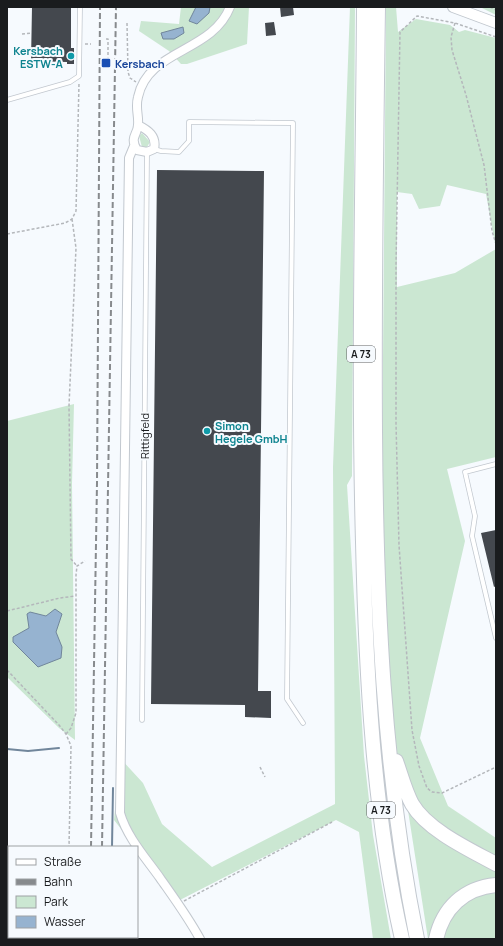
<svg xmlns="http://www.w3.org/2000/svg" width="503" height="946" font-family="Manrope,sans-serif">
<rect width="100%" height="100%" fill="#f6fafe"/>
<path fill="#cbe7d2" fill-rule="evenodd" d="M181,7H249L247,44L187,64H181L169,51L139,31L141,21L179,24Z
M350,7H355L352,476L347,485L364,756L373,835L391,939H373L359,832L336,820L178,901L114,820L120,758L143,783L162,824L212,867L335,804L333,467Z
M386,7H396L398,32L416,19L450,25L459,32L465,30L496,38V457L447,469L465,541L420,738L448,806L496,838V939H428L407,804L394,745L388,660L382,476ZM447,185L486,194L496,249L455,273L397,287V192L412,194L419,209L440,206Z
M480,7H496V15Z
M142,133L150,142L147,147H142L139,136Z
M74,404L72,484L75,740L59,728L7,677V421Z"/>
<path fill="#96b3d0" stroke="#71869b" d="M196,7H210L209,13L197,24L189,21Z
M183,27L184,33L174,39H163L161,33Z
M55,609L62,614L56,632L62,647L61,658L38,667L13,642V637L29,628L27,614L30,612L46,616Z"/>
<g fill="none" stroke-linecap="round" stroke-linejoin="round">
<path stroke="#71869b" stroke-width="2" d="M7,749L28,751L59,748
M112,847L113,788
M110,939V937"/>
</g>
<path fill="#44484e" d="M32,7H71V48H74V64H67V62L31,61Z
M280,7H293L294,15L281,17Z
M274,22L276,35L266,36L265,23Z
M157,170L264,171L258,691H271V718L245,717V705L151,704Z
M496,530V586L494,587L481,533Z"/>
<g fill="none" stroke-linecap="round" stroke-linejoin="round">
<g stroke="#c2c8cf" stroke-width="5.5">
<path id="service" d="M7,100L70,82L79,76L80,7
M154,149L161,151L179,152L189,141V122L293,123L287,699L303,723
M496,464L465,472L475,516L472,536L496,638
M142,720L147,152"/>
</g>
<g stroke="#c2c8cf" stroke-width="10">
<path id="minor" d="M138,125C148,130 157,136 154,149L147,152L137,150C129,137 138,134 138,125C139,115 135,108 138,97C148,49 212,53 230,7
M134,146L129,158L120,813C127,837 145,857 160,878C174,898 188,917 200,939"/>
</g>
<g stroke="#c2c8cf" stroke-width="12">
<path id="tertiary" d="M453,7L496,23"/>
</g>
<g stroke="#c2c8cf" stroke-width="16">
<path id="motorway" d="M364,7C363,185 358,364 363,542C366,674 373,811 402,939
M378,7C376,148 374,289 375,430C376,600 383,771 417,939
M396,761C401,775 405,791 412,804C427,830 470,850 496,864
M436,939C443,908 464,888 496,885"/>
</g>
<path stroke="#b4b7bb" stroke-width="1.5" stroke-dasharray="3 2" stroke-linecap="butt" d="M490,7L496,10
M127,23L128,72L130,78L136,82
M455,23L451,37L452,50L466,95L484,165L492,231L496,244
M22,34L32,33
M496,37L455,23L417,16L400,32L396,265V423L399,545L412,730L419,766L427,788L432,792L442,793L496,767
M106,39H108V62
M85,44H91
M101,62H109
M72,219L76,248L69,406L71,559L77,566
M7,234L65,223L72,219L76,211L79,83
M7,611L60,598L75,596
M7,670L59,725L66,734L71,746L69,847
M66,734L71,728L76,713V575L77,566L85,561
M260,767L265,777
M184,901L332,822
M67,939V937"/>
<use href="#service" stroke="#fff" stroke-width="4"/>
<use href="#minor" stroke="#fff" stroke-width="8"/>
<use href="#tertiary" stroke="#fff" stroke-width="10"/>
<use href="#motorway" stroke="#fff" stroke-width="14"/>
<path stroke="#878a8d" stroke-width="2" stroke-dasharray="6 3" stroke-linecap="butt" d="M91,847L97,483L100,7
M102,847L116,7
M85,939V937
M101,939V937"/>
</g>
<g fill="#0f9aa8" stroke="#f6fafe" stroke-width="1.5">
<circle cx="71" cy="56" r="4"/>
<circle cx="207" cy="431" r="4"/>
</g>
<rect fill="#1a4fb4" stroke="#f6fafe" stroke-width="1.5" x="101" y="58" width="10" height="10" rx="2"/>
<g text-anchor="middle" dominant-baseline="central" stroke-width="4" stroke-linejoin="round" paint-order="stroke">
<g fill="#f6fafe" stroke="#5c5f61" stroke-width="1">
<rect x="347" y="346" width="28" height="16" rx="3"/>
<rect x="367" y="802" width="28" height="16" rx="3"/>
</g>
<g font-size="10" font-weight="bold" fill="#1a1c1e">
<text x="361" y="354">A 73</text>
<text x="381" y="810">A 73</text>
</g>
<g font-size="11" font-weight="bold" fill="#0d838f" stroke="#f6fafe" text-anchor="end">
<text x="63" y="50">Kersbach<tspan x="63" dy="13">ESTW-A</tspan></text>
<text x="215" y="425" text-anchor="start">Simon<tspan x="215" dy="13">Hegele GmbH</tspan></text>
</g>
<g font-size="11" font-weight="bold" fill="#164399" stroke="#f6fafe" text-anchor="start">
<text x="115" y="63">Kersbach</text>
</g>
<g font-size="11" fill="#1a1c1e" stroke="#f6fafe">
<text transform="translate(144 436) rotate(-90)">Rittigfeld</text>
</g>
</g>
<rect width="503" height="946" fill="none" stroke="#1a1c1e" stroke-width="16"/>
<rect x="8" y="846" width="130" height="92" fill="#f6fafe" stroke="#9ea1a4"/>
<rect x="16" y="859" width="20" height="6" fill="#ffffff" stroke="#9ea1a4"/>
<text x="44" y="866" font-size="12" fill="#1a1c1e">Straße</text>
<rect x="16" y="879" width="20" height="6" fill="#878a8d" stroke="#9ea1a4"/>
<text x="44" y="886" font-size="12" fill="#1a1c1e">Bahn</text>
<rect x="16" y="896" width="20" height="12" fill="#cbe7d2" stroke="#9ea1a4"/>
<text x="44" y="906" font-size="12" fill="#1a1c1e">Park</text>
<rect x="16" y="916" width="20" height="12" fill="#96b3d0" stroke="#9ea1a4"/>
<text x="44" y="926" font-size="12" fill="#1a1c1e">Wasser</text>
</svg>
